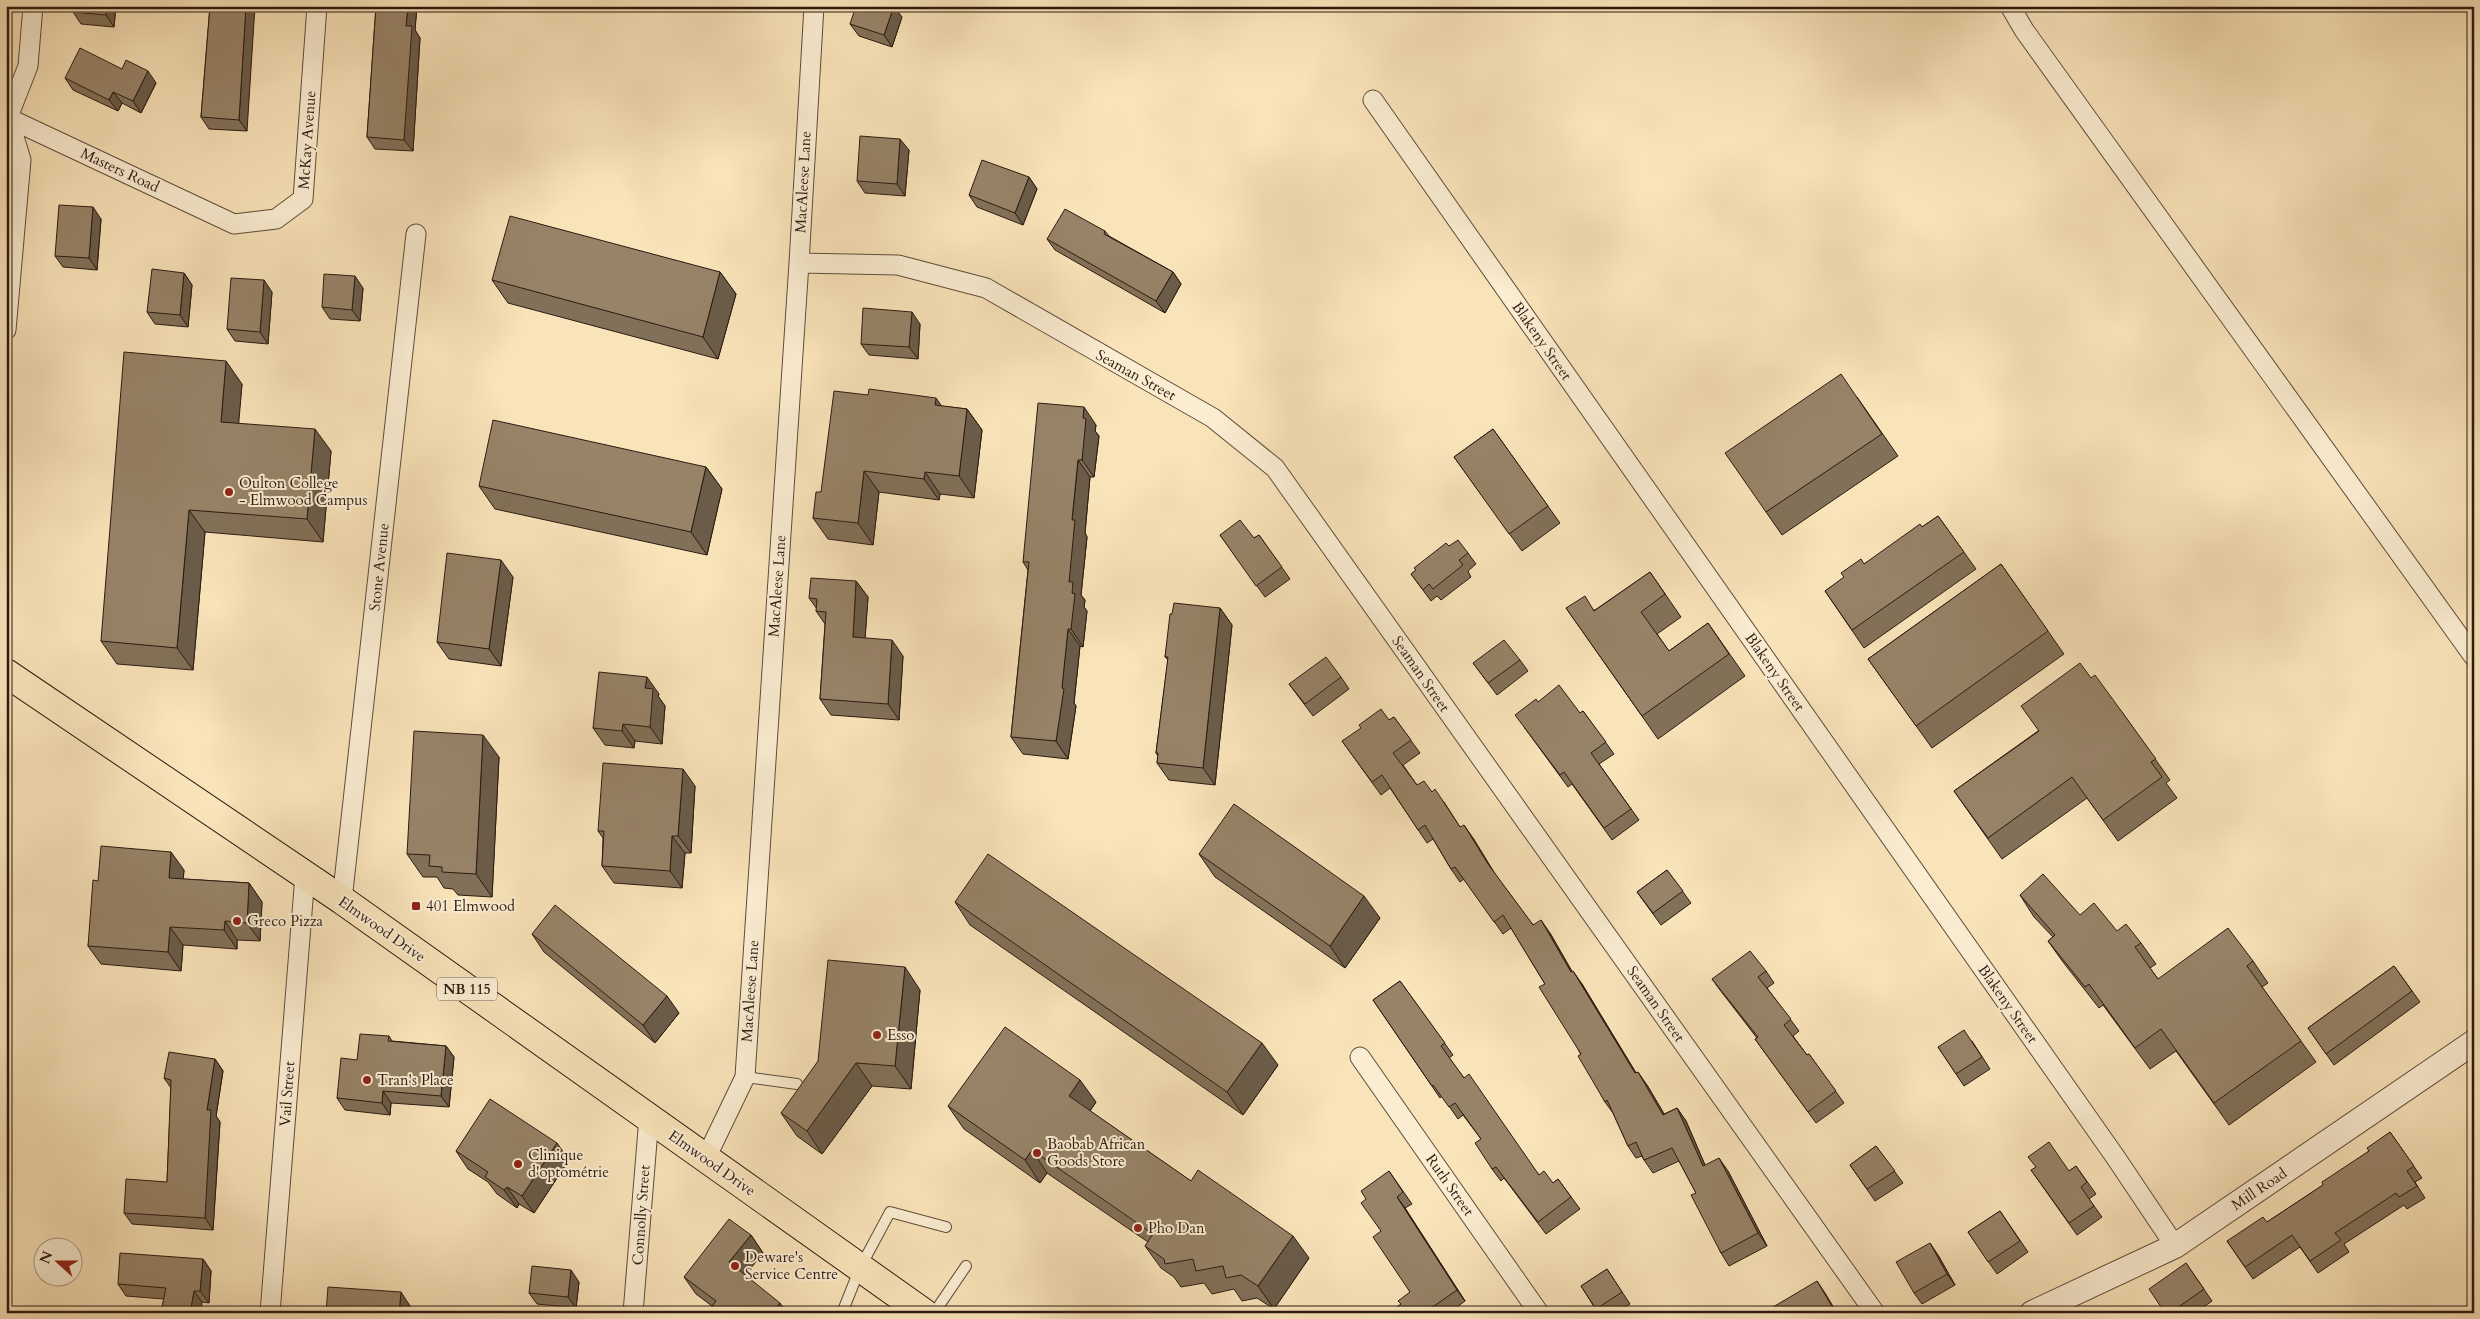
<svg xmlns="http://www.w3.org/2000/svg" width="2480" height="1319" font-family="Cardo,serif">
<rect width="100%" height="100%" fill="#f9e3b9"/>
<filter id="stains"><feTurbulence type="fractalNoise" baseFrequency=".004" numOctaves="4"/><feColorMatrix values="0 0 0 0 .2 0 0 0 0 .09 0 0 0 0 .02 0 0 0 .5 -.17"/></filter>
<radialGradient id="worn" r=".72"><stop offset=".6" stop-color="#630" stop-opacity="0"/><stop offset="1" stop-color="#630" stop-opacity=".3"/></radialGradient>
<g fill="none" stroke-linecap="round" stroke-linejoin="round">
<g stroke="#5f4c3b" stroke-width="12">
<path id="service" d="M745,1077L797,1084
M842,1313L860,1268L890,1212L946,1227
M934,1313L966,1266"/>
</g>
<g stroke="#5f4c3b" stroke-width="21">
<path id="minor" d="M2010,6L2024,30L2474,657
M1373,100L2116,1158L2175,1246
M6,117L234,224L276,219L303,199L317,6
M799,263L898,265L986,288L1213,418L1275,468L1875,1313
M6,330L21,160L8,117L28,66L33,6
M342,900L416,234
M1360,1057L1539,1313
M706,1158L745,1077L799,263L814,6
M270,1313L305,875
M633,1313L649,1117"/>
</g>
<g stroke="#5f4c3b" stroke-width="26">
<path id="tertiary" d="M2032,1313L2175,1246L2474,1042"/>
</g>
<g stroke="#2c1a11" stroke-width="30">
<path id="primary" d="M6,673L342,900L924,1313"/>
</g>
<use href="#service" stroke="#fbedd2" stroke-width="10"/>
<use href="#minor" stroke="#fbedd2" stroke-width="19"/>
<use href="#tertiary" stroke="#fbedd2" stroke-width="24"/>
<use href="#primary" stroke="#f9e3b9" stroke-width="28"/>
</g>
<path fill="#827159" stroke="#2c1a11" d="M74,6H116L114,27L81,24L73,12Z
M210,6L247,131L209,129L201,117Z
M376,6H417L415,30L420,38L413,151L375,149L367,137Z
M902,17L892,47L859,36L850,24Z
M122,69L156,83L141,113L122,103L118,111L73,90L65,78Z
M909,150L905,196L865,193L857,181Z
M1029,177L1037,189L1023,225L977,207L969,195Z
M101,219L97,270L63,267L55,256Z
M1105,231L1109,236L1173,272L1181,284L1165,313L1055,250L1047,239Z
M720,272L736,294L718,359L508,303L492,280Z
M184,273L192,285L188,327L155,324L147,312Z
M363,288L360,321L330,319L322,307Z
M272,292L268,344L235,341L227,329Z
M920,324L918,359L869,355L861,344Z
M242,384L238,423L331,451L323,542L205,532L193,670L117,664L101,641Z
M1857,397L1898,456L1782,535L1766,512Z
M941,406L967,409L982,430L974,498L940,494L939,500L879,492L873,545L828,539L813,518L821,492Z
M1096,425L1095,431L1099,436L1094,477H1090L1085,533L1087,537L1081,595L1085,600L1084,607L1087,611L1083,647L1080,646L1074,703L1076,706L1068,759L1023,754L1011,737L1028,570L1023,562Z
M1493,429L1560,523L1522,551L1454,457Z
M706,467L722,489L707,555L495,509L479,486Z
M1938,516L1976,569L1864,648L1825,591L1864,564L1922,527Z
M1220,535L1254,538L1259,535L1290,579L1265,597Z
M1449,546L1468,553L1476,564L1468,571L1471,577L1441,600L1437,596L1431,601L1411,574Z
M2001,564L2064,654L1932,748L1868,659Z
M1650,572L1681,617L1657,634L1669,651L1708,623L1745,676L1658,739L1566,608L1595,610Z
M513,577L501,666L449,659L437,642Z
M856,581L868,597L865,638L903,656L899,720L831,715L820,699L825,624L816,611L817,609L809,598Z
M1220,608L1232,625L1215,785L1169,780L1157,763L1158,756L1156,753L1168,660L1165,657L1172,614Z
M1520,660L1528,671L1497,695L1473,663Z
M1341,677L1349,689L1313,716L1289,684Z
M2091,678L2122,712L2170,780L2166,783L2177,798L2118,841L2087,798L2002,859L1954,791L2038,731Z
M659,694L658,696L665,706L662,744L635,741L634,748L605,745L593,728Z
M1538,702L1580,713L1583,711L1614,754L1599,764L1639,820L1612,840L1572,784L1568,787L1524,727Z
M1394,717L1420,753L1403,765L1417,785L1432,792L1444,802L1460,827L1473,838L1495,874L1533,925L1550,933L1572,972L1582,984L1636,1073L1647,1085L1664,1114L1677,1108L1686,1121L1705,1165L1728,1171L1767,1246L1729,1266L1721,1253L1696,1193L1679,1161L1653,1173L1644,1160L1642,1156L1636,1158L1628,1146L1613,1113L1605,1102L1545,984L1511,928L1503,934L1464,879L1460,882L1451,869L1433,839L1427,843L1390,788L1381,795L1342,741L1389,720Z
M499,757L492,897L458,895L453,889L444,888L437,877H423L407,854Z
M695,786L691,853H685L682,888L614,883L602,866L603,838L598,831Z
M1199,854L1380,918L1345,968L1215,877Z
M184,870L183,879L249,883L262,902L260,941L237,940V949L183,945L181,971L101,964L88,946L98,881Z
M1667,870L1691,903L1661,925L1637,892Z
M2020,895L2080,915L2141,943L2156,964L2150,968L2158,979L2253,961L2268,983L2262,987L2316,1062L2229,1125L2176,1051L2150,1069L2103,1005L2099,1008L2063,962L2048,941L2053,937L2034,917Z
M955,902L1278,1065L1243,1115L970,925Z
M532,934L679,1013L655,1043L544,952Z
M2394,966L2420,1002L2334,1065L2308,1028Z
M1766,971L1774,983L1767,988L1799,1031L1793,1036L1807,1055L1809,1054L1844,1103L1816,1123L1755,1039L1757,1038L1720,990L1712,979Z
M1400,981L1453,1055L1449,1058L1464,1078L1539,1175L1553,1183L1558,1179L1580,1209L1546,1234L1504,1178L1501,1181L1492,1169L1481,1139L1463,1115L1458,1119L1442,1096L1440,1098L1373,1000Z
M920,990L911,1089L872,1086L822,1154L797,1136L781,1113Z
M389,1036L392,1041L446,1046L454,1057L449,1107L391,1103L390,1115L345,1110L337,1098L357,1060Z
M1972,1041L1990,1069L1964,1086L1938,1047Z
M215,1059L223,1071L216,1116L220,1122L213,1230L132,1224L124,1213L167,1182L171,1088L164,1078Z
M1096,1102L1090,1111L1191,1181L1309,1258L1274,1309L1257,1298L1242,1301L1234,1289L1212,1294L1204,1283L1181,1287L1174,1277L1161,1268L1145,1246L1148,1242L1047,1173L1040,1183L964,1129L948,1106Z
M2390,1132L2422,1178L2415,1182L2425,1198L2407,1209L2404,1205L2344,1244L2349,1252L2318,1273L2300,1247L2253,1279L2227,1241L2267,1222L2323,1185L2369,1151Z
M1876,1146L1903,1183L1875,1201L1850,1165Z
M456,1151L569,1160L534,1213L519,1204L517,1208L497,1194L488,1182L468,1169Z
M2076,1166L2096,1194L2089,1199L2102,1217L2077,1235L2031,1170L2069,1171Z
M1389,1171L1412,1204L1405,1208L1465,1301L1449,1313H1396L1401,1304L1410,1292L1381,1231Z
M2000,1211L2028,1252L1997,1274L1968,1232Z
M751,1235L763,1253L745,1275L712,1306L696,1294L684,1277Z
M1938,1255L1955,1285L1922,1304L1914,1293Z
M203,1259L211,1271L209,1303L202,1302L166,1312L162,1307L164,1299L126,1296L118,1284Z
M2186,1263L2212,1301L2195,1313H2165Z
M1607,1269L1630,1304L1616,1313H1598L1581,1286Z
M579,1282L576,1308L537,1304L529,1293Z"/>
<path fill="#6a5c49" stroke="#2c1a11" d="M107,6H116L114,27L106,15Z
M246,6H255L247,131L239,120Z
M408,6H417L415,30L420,38L413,151L404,140L406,26Z
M894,6L902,17L892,47L884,35Z
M148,71L156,83L141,113L133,101Z
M113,92L122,103L118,111L109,100Z
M900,139L909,150L905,196L897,184Z
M1029,177L1037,189L1023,225L1015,213Z
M93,207L101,219L97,270L89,258Z
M720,272L736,294L718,359L703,337Z
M1173,272L1181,284L1165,313L1156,301Z
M184,273L192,285L188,327L180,315Z
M355,276L363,288L360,321L352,310Z
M264,280L272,292L268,344L260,332Z
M912,312L920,324L918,359L909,347Z
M226,361L242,384L237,444L221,422Z
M936,398L951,419L935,405Z
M1084,407L1096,425L1095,431L1099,436L1094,477L1082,460L1083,418Z
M967,409L982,430L974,498L959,476Z
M315,429L331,451L323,542L307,519Z
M1078,460L1090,477L1085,533L1087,537L1081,595L1085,600L1084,607L1087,611L1083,647L1071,629L1072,593L1069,582L1072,520Z
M706,467L722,489L707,555L691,532Z
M864,471L879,492L873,545L858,523Z
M925,472L940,494L939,500L924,479Z
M189,510L205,532L193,670L177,648Z
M501,560L513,577L501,666L489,649Z
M856,581L868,597L864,653L853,637Z
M1220,608L1232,625L1215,785L1203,768Z
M1068,629L1080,646L1074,703L1076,706L1068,759L1056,741Z
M892,640L903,656L899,720L888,704Z
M647,677L659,694L658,696L665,706L662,744L650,727L645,688Z
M623,724L635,741L634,748L622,731Z
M483,735L499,757L492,897L476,874Z
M683,769L695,786L691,853L678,836Z
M1464,825L1473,838L1497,877L1488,864Z
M672,836L685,853L682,888L670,871Z
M171,852L184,870L182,896L169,878Z
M249,883L262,902L260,941L247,923Z
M1364,896L1380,918L1345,968L1330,946Z
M1541,920L1550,933L1580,985L1571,972Z
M225,921L237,940V949L224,930Z
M170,927L183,945L181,971L168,952Z
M905,967L920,990L911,1089L895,1066Z
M1573,971L1582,984L1644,1086L1635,1073Z
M667,996L679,1013L655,1043L643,1025Z
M1262,1043L1278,1065L1243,1115L1227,1092Z
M446,1046L454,1057L449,1107L441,1096Z
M215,1059L223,1071L216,1116L220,1122L213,1230L205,1218L207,1110Z
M856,1063L872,1086L822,1154L807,1131Z
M1638,1072L1647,1085L1672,1127L1663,1115Z
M1080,1080L1096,1102L1085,1118L1069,1096Z
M383,1091L391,1103L390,1115L382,1103Z
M1677,1108L1686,1121L1711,1179L1703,1166Z
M557,1143L569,1160L534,1213L522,1196Z
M1032,1150L1047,1173L1040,1183L1025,1160Z
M1719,1158L1728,1171L1767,1246L1758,1233Z
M507,1187L519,1204L517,1208L504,1190Z
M1397,1197L1405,1208L1465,1301L1457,1290Z
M751,1235L763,1253L741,1280L729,1262Z
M1293,1236L1309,1258L1274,1309L1258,1286Z
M1930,1243L1938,1255L1955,1285L1947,1274Z
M203,1259L211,1271L209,1303L200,1291Z
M571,1270L579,1282L576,1308L568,1297Z
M1817,1281L1825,1293L1837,1313H1836Z
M194,1291L202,1302L201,1313H190Z
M401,1292L412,1309V1313H399Z
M780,1303L787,1313H772Z"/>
<path fill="#978368" stroke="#2c1a11" d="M74,6H107L106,15L73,12Z
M210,6H246L239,120L201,117Z
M376,6H408L406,26H412L404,140L367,137Z
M856,6H894L884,35L850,24Z
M80,48L122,69L126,60L148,71L133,101L113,92L109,100L65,78Z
M860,136L900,139L897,184L857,181Z
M982,160L1029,177L1015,213L969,195Z
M59,205L93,207L89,258L55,256Z
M1065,209L1105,231L1104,234L1173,272L1156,301L1047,239Z
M510,216L720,272L703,337L492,280Z
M152,269L184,273L180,315L147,312Z
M324,274L355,276L352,310L322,307Z
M231,278L264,280L260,332L227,329Z
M863,308L912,312L909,347L861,344Z
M124,352L226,361L221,422L315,429L307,519L189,510L177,648L101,641Z
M1841,374L1882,434L1766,512L1725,453Z
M869,389L936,398L935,405L967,409L959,476L925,472L924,479L864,471L858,523L813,518L816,492H821L834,391L868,395Z
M1038,403L1084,407L1083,418L1086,419L1082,460H1078L1072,520H1075L1069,582H1073L1072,593L1075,594L1071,629H1068L1062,688L1064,689L1056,741L1011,737L1029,562H1023Z
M493,420L706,467L691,532L479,486Z
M1493,429L1548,506L1509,534L1454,457Z
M1938,516L1964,552L1852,630L1825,591L1844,577L1841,573L1861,559L1864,564L1920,524L1922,527Z
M1240,520L1254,538L1259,535L1282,567L1256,586L1220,535Z
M1458,540L1468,553L1459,560L1463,565L1433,589L1429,584L1423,590L1411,574L1416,570L1414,568L1446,543L1449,546Z
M447,553L501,560L489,649L437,642Z
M2001,564L2048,631L1916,726L1868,659Z
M1650,572L1665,594L1641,612L1669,651L1708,623L1729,654L1642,716L1566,608L1585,596L1594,611Z
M811,578L856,581L853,637L892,640L888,704L820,699L826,612L816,611L817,599L809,598Z
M1174,603L1220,608L1203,768L1157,763L1158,753H1156L1168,657H1165L1170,614H1172Z
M1504,640L1520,660L1488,683L1473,663Z
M1326,657L1341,677L1305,704L1289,684Z
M2080,663L2091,678L2095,675L2122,712L2156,759L2151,762L2162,777L2103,820L2072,777L1988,838L1954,791L2039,731L2021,706Z
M599,672L647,677L645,688L653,689L650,727L623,724L622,731L593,728Z
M1559,685L1580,713L1583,711L1606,742L1591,753L1631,809L1604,828L1564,772L1560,775L1515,715L1536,699L1538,702Z
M1381,709L1389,720L1394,717L1411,740L1393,753L1417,785L1424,781L1432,792L1435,789L1460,827L1464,825L1488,864L1533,925L1541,920L1571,972L1573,971L1635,1073L1638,1072L1663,1115L1677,1108L1703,1166L1719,1158L1758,1233L1721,1253L1691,1195L1696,1193L1672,1148L1644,1160L1636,1142L1628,1146L1607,1100L1605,1102L1578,1056L1581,1054L1539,987L1545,984L1503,915L1494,922L1455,867L1451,869L1425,825L1418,830L1382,775L1372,782L1342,741L1361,728L1359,725Z
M414,731L483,735L476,874L442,872V867L429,866L430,855L407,854Z
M603,763L683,769L678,836H672L670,871L602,866L604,831H598Z
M1234,804L1364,896L1330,946L1199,854Z
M101,846L171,852L169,878L249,883L247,923L225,921L224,930L170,927L168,952L88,946L93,880L98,881Z
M988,854L1262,1043L1227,1092L955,902Z
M1667,870L1683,891L1653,913L1637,892Z
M2043,874L2080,915L2094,903L2117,931L2126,924L2141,943L2135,947L2158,979L2228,928L2253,961L2247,966L2301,1041L2214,1103L2161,1029L2135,1048L2089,984L2085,987L2048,941L2055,935L2020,895Z
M555,905L667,996L643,1025L532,934Z
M1750,951L1766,971L1758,977L1791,1019L1784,1025L1807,1055L1809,1054L1836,1091L1808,1112L1755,1039L1758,1037L1712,979Z
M828,960L905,967L895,1066L856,1063L807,1131L781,1113L818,1061Z
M2394,966L2412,991L2326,1054L2308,1028Z
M1400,981L1445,1043L1441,1046L1464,1078L1469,1074L1539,1175L1544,1171L1553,1183L1558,1179L1571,1197L1538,1222L1496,1167L1492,1169L1475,1143L1481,1139L1455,1103L1449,1107L1433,1085L1432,1086L1373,1000Z
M1005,1027L1080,1080L1069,1096L1191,1181L1198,1170L1293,1236L1258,1286L1241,1275L1226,1278L1223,1266L1196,1271L1193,1259L1165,1264L1164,1259L1145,1246L1153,1234L1032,1150L1025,1160L948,1106Z
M1964,1030L1982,1057L1956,1074L1938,1047Z
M360,1034L389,1036L388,1041L446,1046L441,1096L383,1091L382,1103L337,1098L341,1058L357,1060Z
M169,1052L215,1059L207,1110H211L205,1218L124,1213L126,1179L167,1182L171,1080L164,1078Z
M2474,1090V1102L2468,1094Z
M490,1099L557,1143L522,1196L507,1187L504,1190L485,1177L488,1172L456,1151Z
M2390,1132L2414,1166L2407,1171L2417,1186L2399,1197L2396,1193L2335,1233L2341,1240L2310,1261L2292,1235L2245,1267L2227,1241L2263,1217L2267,1222L2323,1185L2322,1182L2369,1151L2367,1148Z
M2049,1142L2069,1171L2076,1166L2087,1182L2081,1187L2094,1206L2069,1223L2031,1170L2036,1167L2028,1157Z
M1876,1146L1895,1171L1867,1189L1850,1165Z
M1389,1171L1403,1192L1397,1197L1457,1290L1424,1313H1396L1394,1309L1401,1304L1398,1301L1410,1292L1373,1237L1381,1231L1361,1203L1366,1199L1361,1191Z
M2000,1211L2020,1241L1988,1262L1968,1232Z
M729,1219L751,1235L729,1262L780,1303L772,1313H707L716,1301L684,1277Z
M1930,1243L1947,1274L1914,1293L1896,1262Z
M120,1253L203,1259L200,1291H194L190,1313H165L166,1308L162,1307L166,1288L118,1284Z
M2186,1263L2204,1289L2170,1313H2165L2149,1289Z
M532,1266L571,1270L568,1297L529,1293Z
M1607,1269L1622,1292L1596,1309L1581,1286Z
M1817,1281L1836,1313H1763Z
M328,1287L401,1292L399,1313H326Z
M1756,1308L1760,1313H1750Z"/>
<g fill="#8f2418" stroke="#fbedd2" stroke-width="2">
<circle cx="229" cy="492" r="5"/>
<rect x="411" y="901" width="10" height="10" rx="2.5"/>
<circle cx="237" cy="921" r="5"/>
<circle cx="877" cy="1035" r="5"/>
<circle cx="367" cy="1080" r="5"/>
<circle cx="1037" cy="1153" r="5"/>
<circle cx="518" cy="1164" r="5"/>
<circle cx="1138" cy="1228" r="5"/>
<circle cx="735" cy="1266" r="5"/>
</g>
<g text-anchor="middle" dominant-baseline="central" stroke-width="4" stroke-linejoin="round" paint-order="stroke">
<rect fill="#fbedd2" stroke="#6a594b" stroke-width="1" x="437" y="977.5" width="60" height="23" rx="4"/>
<g font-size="14" font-weight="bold" fill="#2c1a11">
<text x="467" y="989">NB 115</text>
</g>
<g font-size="15" fill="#2c1a11" stroke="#fbedd2">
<text transform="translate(307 140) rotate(-86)">McKay Avenue</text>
<text transform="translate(120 170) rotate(25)">Masters Road</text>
<text transform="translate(803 182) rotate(-87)">MacAleese Lane</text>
<text transform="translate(1542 341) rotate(55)">Blakeny Street</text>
<text transform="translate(1136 375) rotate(29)">Seaman Street</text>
<text transform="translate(379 567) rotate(-84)">Stone Avenue</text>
<text transform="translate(777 586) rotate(-86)">MacAleese Lane</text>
<text transform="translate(1775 672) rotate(55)">Blakeny Street</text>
<text transform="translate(1421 674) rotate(55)">Seaman Street</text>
<text transform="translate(382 929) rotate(35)">Elmwood Drive</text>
<text transform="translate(750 991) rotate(-86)">MacAleese Lane</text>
<text transform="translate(1656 1004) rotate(55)">Seaman Street</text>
<text transform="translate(2008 1004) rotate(55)">Blakeny Street</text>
<text transform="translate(287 1094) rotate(-86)">Vail Street</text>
<text transform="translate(712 1163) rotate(35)">Elmwood Drive</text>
<text transform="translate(1450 1185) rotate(55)">Ruth Street</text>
<text transform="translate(2259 1189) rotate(-34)">Mill Road</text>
<text transform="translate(641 1215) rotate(-86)">Connolly Street</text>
</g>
<g font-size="15" fill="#2c1a11" stroke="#fbedd2" text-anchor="start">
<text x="239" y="483">Oulton College<tspan x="239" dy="17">- Elmwood Campus</tspan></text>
<text x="426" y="906">401 Elmwood</text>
<text x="247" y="921">Greco Pizza</text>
<text x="887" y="1035">Esso</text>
<text x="377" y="1080">Tran's Place</text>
<text x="1047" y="1144">Baobab African<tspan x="1047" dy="17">Goods Store</tspan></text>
<text x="528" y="1155">Clinique<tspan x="528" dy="17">d'optométrie</tspan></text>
<text x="1148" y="1228">Pho Dan</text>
<text x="745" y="1257">Deware's<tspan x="745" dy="17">Service Centre</tspan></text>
</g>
</g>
<rect width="2480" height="1319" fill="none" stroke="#f9e3b9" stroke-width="25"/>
<rect x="8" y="8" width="2465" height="1304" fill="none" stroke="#2c1a11" stroke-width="2.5"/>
<rect x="12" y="12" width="2455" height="1294" fill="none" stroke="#2c1a11"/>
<g transform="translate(58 1262) rotate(291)"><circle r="24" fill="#fbedd2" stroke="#a89985"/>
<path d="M0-4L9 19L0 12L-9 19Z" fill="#8f2418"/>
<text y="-8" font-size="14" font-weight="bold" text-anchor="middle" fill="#2c1a11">N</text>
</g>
<rect width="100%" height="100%" filter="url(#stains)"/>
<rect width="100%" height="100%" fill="url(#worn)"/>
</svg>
